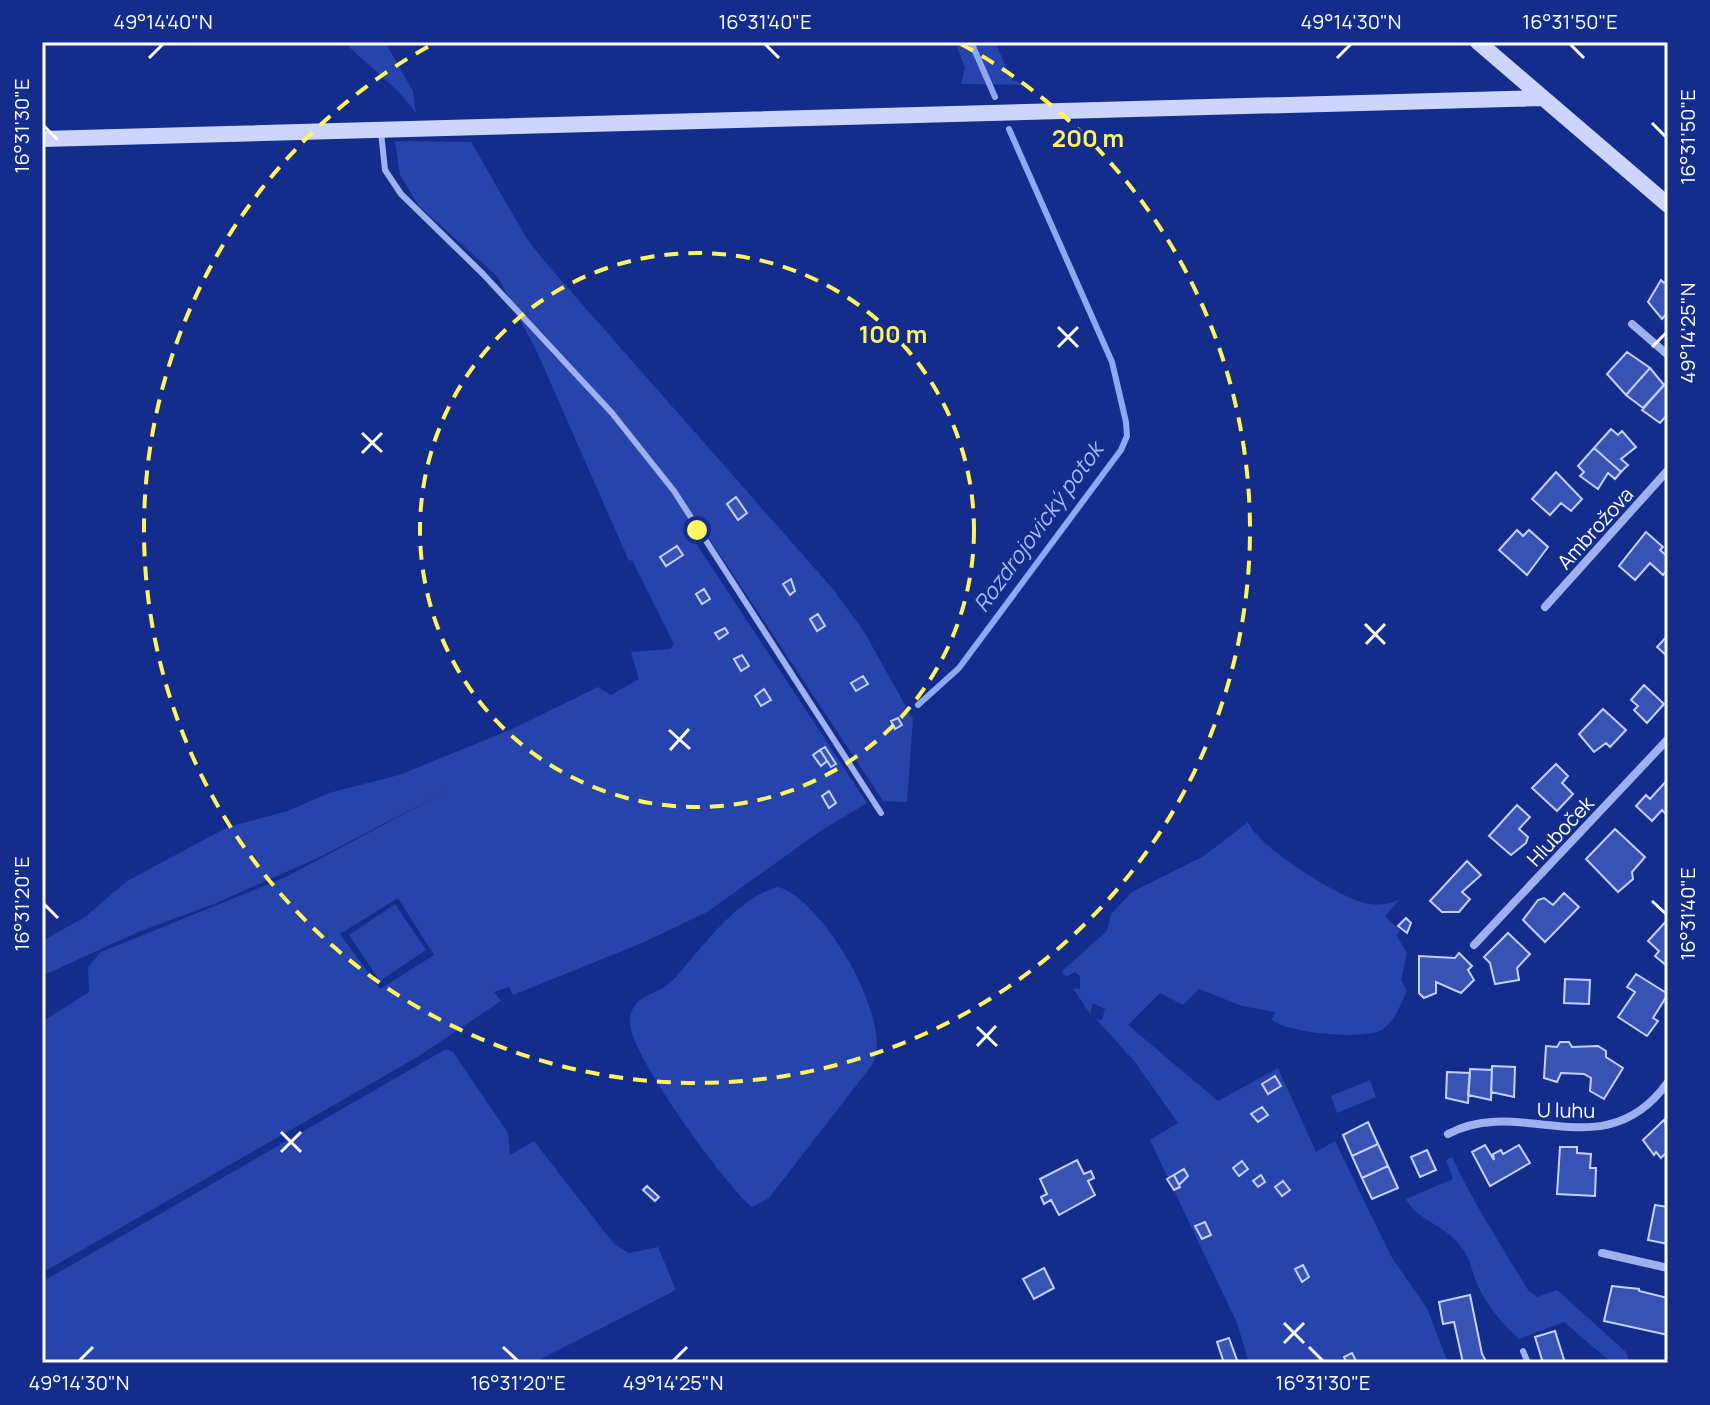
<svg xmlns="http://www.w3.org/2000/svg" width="1710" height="1405" font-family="Manrope,sans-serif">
<rect width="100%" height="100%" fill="#142d8d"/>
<path fill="#2644ac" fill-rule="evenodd" d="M344,42H385L413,91L416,113C396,85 369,67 344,42Z
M955,42H995L1012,80L1029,85L961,84L965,68Z
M395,141L471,142L527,239L545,262L832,588L863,630L913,719L907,802L883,801L695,517L684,525L867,803L819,832L707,912L642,943L513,995L509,987L494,992L501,1001L419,1056L42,1273V1016L45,1020L89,992L88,967L101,952L286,877L454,787L324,855L214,904L138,932L42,976V941L85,917L127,881L228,827L288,811L329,793L399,775L510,730L598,687L611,695L639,679L631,652L670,649L674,644L632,560L629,561L537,352L498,277L419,206L400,175ZM398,898L434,955L380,989L340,934Z
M1248,822C1258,847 1337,896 1364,903C1377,906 1388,905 1400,899L1385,916L1400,931L1396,935L1407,953L1401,980L1407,991C1401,1003 1395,1021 1383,1029C1366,1041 1288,1033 1272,1020L1275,1012L1242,1006L1199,989L1183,1005L1160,993L1128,1025L1218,1101L1278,1068L1316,1152L1335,1141L1392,1258L1427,1308L1448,1363H1249L1237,1323L1150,1140L1178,1123L1135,1062L1096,1019L1102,1020L1105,1009L1093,1003L1090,1014L1073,988L1080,989V976L1075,972L1066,977L1062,971L1107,931L1111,914L1132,892L1204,856Z
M778,887C823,899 896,1023 872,1065L769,1198L752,1207C725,1185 632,1057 630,1024C628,994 659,996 674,979C701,949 736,898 778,887Z
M395,904L426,950L380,981L349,935Z
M446,1049L453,1052L508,1133L510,1155L534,1141L614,1244L629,1253L658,1247L676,1290L533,1363H42V1282Z
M1370,1080L1376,1097L1337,1113L1331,1096Z
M1452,1157C1474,1204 1501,1245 1528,1290L1537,1297L1557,1290L1626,1352L1630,1363H1612L1564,1322L1519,1339C1503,1325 1487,1305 1478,1286C1469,1266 1474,1262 1457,1242C1442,1224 1417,1220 1406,1199L1453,1179L1446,1160Z"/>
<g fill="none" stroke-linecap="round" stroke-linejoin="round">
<path stroke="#90a7f3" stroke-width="6" d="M971,42L995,97
M918,705L959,668L1121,450L1127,436L1126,422L1112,362L1009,129"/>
</g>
<path fill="#3853b4" stroke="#c4d1fc" stroke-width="2" d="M1661,280L1664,283L1668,280V312L1662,319L1648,302Z
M1627,352L1650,368L1626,395L1607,374Z
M1650,368L1664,385L1643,408L1626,395Z
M1666,383L1668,414L1660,423L1642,410Z
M1611,429L1618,435L1622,431L1636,447L1621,459L1628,465L1621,472L1594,448Z
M1594,448L1621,472L1615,479L1608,473L1598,489L1580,476L1584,472L1578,466Z
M1556,472L1582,499L1571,511L1561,503L1550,515L1532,499Z
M736,497L747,513L738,520L727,504Z
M1517,530L1523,536L1529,530L1548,547L1527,575L1499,550Z
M1646,532L1663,547L1660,550L1668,557V569L1663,575L1650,563L1635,580L1619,566Z
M677,546L683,555L666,566L660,557Z
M791,579L795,591L790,595L783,584Z
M704,589L710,599L702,604L696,594Z
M818,614L825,626L817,631L810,619Z
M725,628L728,633L719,639L715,633Z
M1668,635V657L1657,647Z
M742,655L749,666L741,671L734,659Z
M863,676L868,684L856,691L851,683Z
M1644,685L1664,704L1647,723L1634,710L1638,706L1631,700Z
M764,689L771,700L761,706L755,696Z
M1603,709L1626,730L1610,747L1606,743L1594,752L1579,734Z
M898,718L902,725L895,729L891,721Z
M825,747L836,764L831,767L820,750Z
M820,750L827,761L821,766L813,755Z
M1556,764L1568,776L1562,783L1573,794L1557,811L1532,788Z
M1668,779V816L1662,810L1652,821L1636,806L1646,795L1650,799Z
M829,791L836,803L829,808L822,796Z
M1517,805L1530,817L1519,829L1528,837L1526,843L1511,855L1489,836Z
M1615,829L1645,857L1632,872L1633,879L1618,892L1586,859Z
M1467,861L1481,875L1462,892L1470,899L1459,912H1442L1430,901Z
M1564,893L1579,907L1545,942L1523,920L1538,900L1544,898L1553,905Z
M1406,918L1411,923L1407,933L1398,926Z
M1668,919V966H1667L1655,956L1659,951L1648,941Z
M1508,933L1530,954L1517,968L1519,980L1495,984L1490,963L1484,957Z
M1459,953L1472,966L1468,970L1474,980L1461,993L1436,982V993L1424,998L1419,993V956L1455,958Z
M1636,974L1668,994L1653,1018L1658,1021L1647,1036L1618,1017L1635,992L1627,987Z
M1565,979L1590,980L1589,1004L1564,1003Z
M1560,1042H1569L1572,1047L1598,1046L1606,1051V1057L1623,1068L1604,1099L1590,1091L1591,1078L1584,1074L1561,1073L1557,1082L1544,1078L1546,1046L1557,1047Z
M1492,1066L1515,1067L1514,1097L1491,1092Z
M1470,1069L1492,1070L1491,1100L1468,1095Z
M1447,1072L1470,1073L1468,1103L1446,1098Z
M1275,1076L1281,1086L1268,1094L1262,1084Z
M1262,1107L1268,1115L1258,1122L1251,1114Z
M1665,1119L1668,1151L1661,1158L1656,1152L1654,1155L1643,1140Z
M1368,1122L1378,1144L1352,1156L1343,1135Z
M1378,1144L1388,1166L1362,1178L1352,1156Z
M1485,1145L1494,1160L1493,1154L1501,1150L1503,1154L1519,1145L1530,1163L1490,1186L1472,1152Z
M1560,1147H1577V1153L1591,1154L1590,1168H1596L1595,1196L1557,1194Z
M1427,1150L1436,1170L1420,1177L1411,1157Z
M1077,1160L1084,1174L1091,1171L1094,1178L1088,1181L1095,1195L1059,1215L1051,1200L1044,1204L1041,1197L1047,1194L1040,1179Z
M1242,1161L1248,1169L1239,1176L1233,1168Z
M1388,1166L1398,1188L1372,1199L1362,1178Z
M1184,1169L1188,1176L1179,1185L1174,1175Z
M1174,1175L1180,1187L1174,1190L1167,1179Z
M1261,1175L1265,1182L1258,1187L1253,1181Z
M1283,1181L1290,1190L1282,1196L1275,1187Z
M647,1186L659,1197L655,1201L643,1190Z
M1655,1205L1668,1207V1244L1648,1240Z
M1205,1222L1211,1235L1202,1239L1195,1226Z
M1303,1265L1309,1277L1302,1282L1295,1269Z
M1044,1268L1054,1288L1034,1299L1023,1279Z
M1612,1286L1639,1289V1291L1668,1298V1335L1604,1321Z
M1470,1295L1482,1354L1487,1363H1463L1454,1322L1443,1324L1439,1302Z
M1555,1331L1565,1363H1543L1535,1337Z
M1229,1338L1238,1363H1224L1217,1342Z
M1352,1353L1357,1363H1347L1344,1357Z"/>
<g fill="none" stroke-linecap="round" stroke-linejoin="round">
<path stroke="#9eb0f0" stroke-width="6" d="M381,132L385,170L401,194L483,274L612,413L674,491L881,813
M1523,1351L1528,1363"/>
<path stroke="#9eb0f0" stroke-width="8" d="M1632,324L1668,355
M1545,607L1668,470
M1474,945L1668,739
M1448,1134C1522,1094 1604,1171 1668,1082
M1602,1253L1668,1268"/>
<path stroke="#ccd5fb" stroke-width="16" d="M1478,42L1668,205
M42,139L1541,98"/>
</g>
<path fill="none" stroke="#fff" stroke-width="3" d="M765,44L779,58M1570,44L1584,58M149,58L163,44M1337,58L1351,44M1652,123L1666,137M44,126L58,140M1058,327L1078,347M1058,347L1078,327M1652,347L1666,333M362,433L382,452M362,453L382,433M1365,624L1385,644M1366,644L1385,624M669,730L690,749M670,750L689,729M1652,901L1666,914M44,904L58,918M977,1027L997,1046M977,1046L996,1026M281,1132L301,1152M281,1152L301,1132M1284,1323L1304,1343M1284,1343L1304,1323M503,1347L518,1361M1309,1347L1323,1361M79,1361L93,1347M673,1361L687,1347"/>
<g fill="none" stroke="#fff55d" stroke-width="4" stroke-dasharray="14 10">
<circle cx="697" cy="530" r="277"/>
<path d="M961 44A553 553 0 1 1 433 44"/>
</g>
<g text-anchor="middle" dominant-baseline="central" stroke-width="6" stroke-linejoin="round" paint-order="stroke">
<g font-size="20" fill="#fff" stroke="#142d8d">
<text transform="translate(1595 528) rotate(-48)">Ambrožova</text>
<text transform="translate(1560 831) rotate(-47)">Hluboček</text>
<text transform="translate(1566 1110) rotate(1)">U luhu</text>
</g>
<g font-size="22" font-style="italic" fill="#a9bbf7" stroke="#142d8d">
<text transform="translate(1038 527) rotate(-54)">Rozdrojovický potok</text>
</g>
</g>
<circle cx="697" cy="530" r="12" fill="#fff55d" stroke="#142d8d" stroke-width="4"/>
<g font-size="24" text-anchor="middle" font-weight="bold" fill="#fff55d" stroke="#142d8d" stroke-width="6" stroke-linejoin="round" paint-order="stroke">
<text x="1088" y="147">200 m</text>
<text x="893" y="343">100 m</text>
</g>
<rect width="1710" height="1405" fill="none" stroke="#142d8d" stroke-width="88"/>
<rect x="44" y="44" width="1622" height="1317" fill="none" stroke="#fff" stroke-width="3"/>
<g font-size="20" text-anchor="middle" fill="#fff">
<text x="163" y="29">49°14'40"N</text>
<text x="765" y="29">16°31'40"E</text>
<text x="1351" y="29">49°14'30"N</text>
<text x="1570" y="29">16°31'50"E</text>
<text transform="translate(22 126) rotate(-90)" y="7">16°31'30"E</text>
<text transform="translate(1688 137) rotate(-90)" y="7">16°31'50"E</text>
<text transform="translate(1688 333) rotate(-90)" y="7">49°14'25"N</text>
<text transform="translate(22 904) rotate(-90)" y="7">16°31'20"E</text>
<text transform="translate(1688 914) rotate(-90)" y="7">16°31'40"E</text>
<text x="79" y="1390">49°14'30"N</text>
<text x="518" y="1390">16°31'20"E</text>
<text x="673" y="1390">49°14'25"N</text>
<text x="1323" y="1390">16°31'30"E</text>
</g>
</svg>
